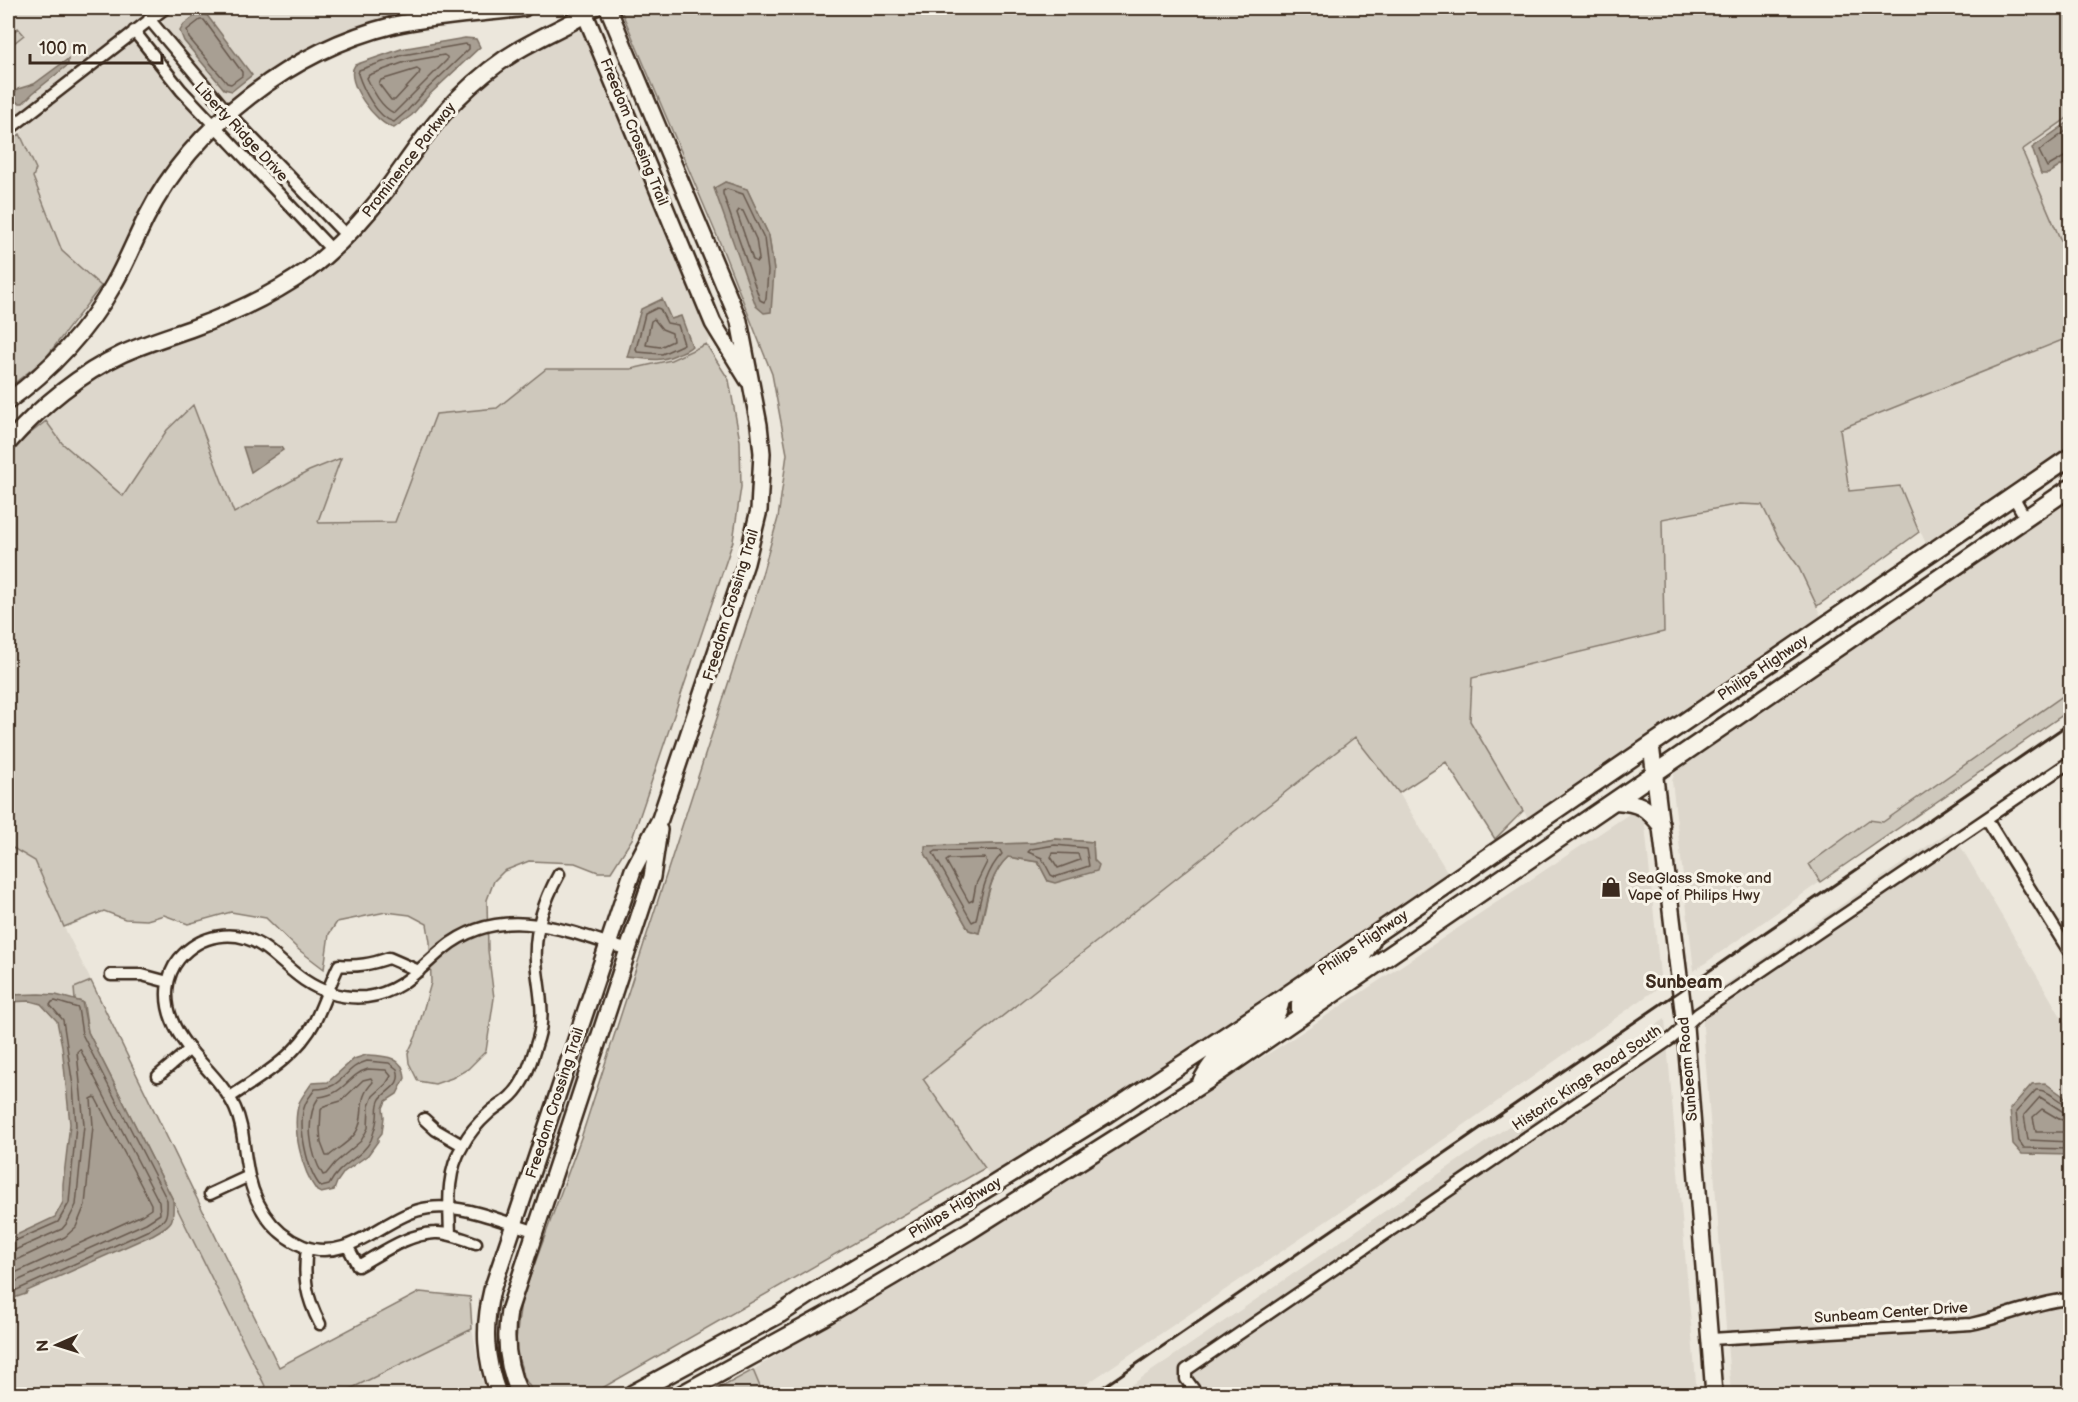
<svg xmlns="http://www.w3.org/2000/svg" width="2078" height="1402" font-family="'Balsamiq Sans',sans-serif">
<rect width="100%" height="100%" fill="#ece7dc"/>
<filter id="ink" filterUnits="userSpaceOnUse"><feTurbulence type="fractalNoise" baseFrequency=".0167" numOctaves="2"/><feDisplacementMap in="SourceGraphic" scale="12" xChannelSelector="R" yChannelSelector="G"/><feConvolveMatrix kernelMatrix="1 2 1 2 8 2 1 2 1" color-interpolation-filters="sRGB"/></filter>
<g filter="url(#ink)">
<path fill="#ddd7cc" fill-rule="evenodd" d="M8,8H155L8,122Z
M172,8H473L381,23L233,101L220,96L164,28L163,17Z
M573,28L582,29L588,35L713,335L706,344L671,360L631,369H546L497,408L436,414L396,522L319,524L318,521L341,459L309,471L234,513L167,430L123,496L62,443L46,421V412L76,387L109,366L320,265L432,131L488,77L541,43ZM662,299L671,319L680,316L628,357L641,309Z
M130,43L137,45L196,116L200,124L199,134L111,279L100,286L62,251L33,177L36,169L20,134L31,119L124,45Z
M2070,116V262L2022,149Z
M2070,337V445L1927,546L1900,486L1849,491L1840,429Z
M2070,497V691L1883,822L1869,820L1809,864L1820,882L1694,971L1672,781L1675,772L1727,735Z
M1740,504L1762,505L1779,539L1798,566L1821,616L1666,723L1529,820L1470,721L1472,677L1664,632L1662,519Z
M1355,737L1399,793L1448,873L1314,968L1157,1073L991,1177L922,1079Z
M1635,810L1644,815L1661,986L1372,1190L1072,1394H763L753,1370L1284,1044Z
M1951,830L2070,1032V1394H1731L1701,1001Z
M13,848L35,861L64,927L91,981L74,988L75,1000L56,995H8V851Z
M30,1001L41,1004L57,1021L62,1046L70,1124L63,1184V1202L55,1217L8,1239V1002Z
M1665,1019L1697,1394H1118Z
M173,1200L269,1394H8V1300L26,1294L27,1291L152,1235L170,1224L173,1216Z
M472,1329L482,1380L488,1394H340Z"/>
<path fill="#cec8bc" stroke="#84796d" stroke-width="1.5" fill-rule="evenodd" d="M620,8H2070V116L2022,150L2070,262V337L1840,429L1849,491L1900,486L1919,532L1817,606L1798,566L1779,539L1762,505L1740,504L1662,519L1664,632L1472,678L1470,721L1523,811L1495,839L1446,762L1399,793L1355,737L923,1079L985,1168L592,1394H534L525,1379L515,1348L521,1301L582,1135L752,610L778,518L787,454L772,374L720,243ZM725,182L747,189L769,236L774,271L715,189ZM1055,839L1093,842L1094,860L1048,881L1038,862L1008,857C987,876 987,908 979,933L969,930L925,853L926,846L1033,843Z
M18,28L24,35L9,47L8,37Z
M20,134L36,169L33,177L62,251L101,286L44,360L8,388V143Z
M706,344L729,380L740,441L741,487L733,541L632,839L611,872H598L575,863L529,861L504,871L494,881L487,900L488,950L494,998L486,1051L468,1069L452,1078L435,1084L418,1081L409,1063L408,1053L416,1036L431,983L430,942L427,924L410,915L386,912L337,922L329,934L324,969L299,950L266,918L231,912L188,924L164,915L147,920L125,919L104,911L64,927L35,861L13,848L8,851V454L17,444L46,421L62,443L123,496L167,430L193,405L234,513L309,471L341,458L318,521L319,523L395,522L436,414L497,408L546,369H631L671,360Z
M2070,691V710L1820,882L1809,864L1869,820L1883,822Z
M91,981L279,1367L420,1292L470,1297L472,1329L340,1394H269L173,1200L88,1032L84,1005L82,1002L75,1000L74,988Z
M753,1370L763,1394H709Z"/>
<path fill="#a89f93" stroke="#7c7064" stroke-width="1.5" d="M203,10L252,75L232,91L224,89L184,41L180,31L184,24Z
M465,38L476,39L480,47L429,95L412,115L394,128C377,125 343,81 355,65L401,49Z
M68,59V65L33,93L23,103H18L14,99V93L18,89L34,84Z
M2070,121V160L2048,174H2041L2032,148Z
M725,182L747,189L769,236L774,271L771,312L764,313L756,306L714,188Z
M662,299L671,319L681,316L692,346C687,351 681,352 675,355C658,363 645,358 627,357L641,309Z
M243,447H281L283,450L251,472Z
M1055,839L1093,842L1094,860L1099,865L1097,871L1055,883L1048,881L1038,862L1008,857C988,875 985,908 979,933L969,930L925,853V846L1033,843Z
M39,994L56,995L82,1002L88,1032L173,1200C174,1224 173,1223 152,1235L27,1291L26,1294L8,1300V1239L55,1217L63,1202V1184L70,1124L62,1046L57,1021L41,1004L30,1001L8,1002V995Z
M366,1055C385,1056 404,1056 405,1078L397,1094L386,1101L383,1108L384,1117L382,1133L378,1138V1141L368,1155L344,1172L337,1182L334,1190L321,1193L317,1191C302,1171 291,1128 299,1103C302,1096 308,1089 312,1083L328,1082L354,1059Z
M2045,1083L2070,1101V1155L2022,1154L2013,1144L2010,1109L2032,1084Z"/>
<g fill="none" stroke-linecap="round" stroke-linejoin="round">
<path stroke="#67594d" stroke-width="1.5" d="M200,20H204L242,72V76L231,84L227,83L189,38L187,30Z
M465,44L469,45V49L425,91L407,111L394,122C377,118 363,89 358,74L359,70L403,55Z
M444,55L447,57V60L394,113C382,108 372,90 367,78L369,75L405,62Z
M417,69L420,71L419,74L395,100H391L379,84L381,80Z
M2070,128L2039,151L2047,167L2066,156H2070
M727,189L743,194L764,238L768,271L766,299L764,302L760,300L723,194V191Z
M739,210L743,211L756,239L759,259L757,262L753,260L737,213Z
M657,308L660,309L667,323L678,325L684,344L662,354L637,352L636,349L645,314Z
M654,319L662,329L672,333L673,341L660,347L646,345L651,321Z
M1055,845L1086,848L1089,866L1055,877L1051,875L1042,858L1028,852L1031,849Z
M1000,850L1002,854C985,871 981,897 976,920L972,922L933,853L936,851Z
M1053,853L1078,854L1080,860L1058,868L1051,857Z
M985,858L987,862L976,884L973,900L969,902L946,861L949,859Z
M367,1061L389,1063L397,1069C403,1086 387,1089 380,1099C376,1106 378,1111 377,1118C376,1126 374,1132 371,1140C362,1158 339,1164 329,1185L321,1187C307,1171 297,1125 305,1105C307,1099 312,1094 315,1089C345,1089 342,1068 367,1061Z
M368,1069L386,1070L391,1076L386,1084L373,1096L369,1106L368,1128L361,1141L335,1163L326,1174L323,1175C310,1154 304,1118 319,1097C346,1094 347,1075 368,1069Z
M371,1078L373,1082C357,1099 365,1107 359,1126C355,1139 339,1147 329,1156H326L321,1143L320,1130L321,1110L324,1106L341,1101L363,1080Z
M2070,1105C2057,1103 2050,1089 2036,1090L2016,1112L2019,1141L2024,1148L2070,1149
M2070,1113L2062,1111L2040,1097L2024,1115L2028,1140L2070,1142
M2070,1122L2059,1119L2042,1109L2033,1117L2036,1132H2070
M8,1244L58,1222L69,1203L76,1125L73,1086L63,1020L50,1005L52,1002L55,1001L78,1008L82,1034L167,1200C168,1220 165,1220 149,1230L8,1294
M8,1252L15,1250L62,1229L67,1223L76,1205L84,1125L77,1052L80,1049L159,1202L160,1214L146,1223L8,1285
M8,1261L19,1259L65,1237L76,1227L85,1205L93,1126L91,1099L95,1097L151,1204V1209L142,1215L8,1276"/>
<g stroke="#3b2a1e" stroke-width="15">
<path id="street" d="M583,8L585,14L600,8
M149,19L229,114L346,235
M134,31L181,90L331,249
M8,130L165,8
M2013,496L2026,519
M1987,820L2070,953
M111,975H142L168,982
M158,1076L190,1049
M230,1097C262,1076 297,1056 315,1021C324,1003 330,983 339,965C357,967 371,964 389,958L419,971
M424,1119L436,1130L462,1145
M210,1194L249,1176
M534,1231C503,1222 461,1203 429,1208C386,1213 350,1265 303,1246C267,1231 251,1197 246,1160C243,1142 243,1125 235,1108C220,1075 185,1054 172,1020C164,1000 165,976 179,959C200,934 235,928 262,946C277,956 289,970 304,980C322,992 344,999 366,997C400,993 418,970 443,949C500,902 566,930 628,950
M450,1234C449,1204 446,1172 463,1145C469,1133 479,1122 489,1113C495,1107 504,1103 511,1096C526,1082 532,1058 538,1039C546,1013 538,987 536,961C534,930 544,901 559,874
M348,1247L358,1266C382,1253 407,1234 435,1233C449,1232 462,1239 476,1243
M307,1248C303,1278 306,1297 320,1324
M1711,1339L1971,1324C2005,1317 2036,1302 2070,1299
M1197,1394L1186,1379V1370L1672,1038L1698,1014L2070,762"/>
</g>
<g stroke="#3b2a1e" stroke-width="20">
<path id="secondary" d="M8,401C50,371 89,329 114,284C126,263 135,240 146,218C193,125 293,50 394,25C437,15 481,14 524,8
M8,443C40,407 78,375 122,354C144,344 167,337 190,329C232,314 271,296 308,270C337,248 365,218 387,189C410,158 430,126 457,99C479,77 505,56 533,42C550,32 569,25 585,14L713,323L748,380
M1651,745L1685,1026L1714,1394
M498,1394C485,1359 483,1327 492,1290L633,870L660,819L746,563L759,510L762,453L759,425L739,321L608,8
M520,1394C507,1367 504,1341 509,1311L652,877L659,830"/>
</g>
<g stroke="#3b2a1e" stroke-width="21">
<path id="primary" d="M1616,801C1640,803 1645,806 1661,825
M1300,1017V1004L1306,995L1361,958L1372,940
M1202,1080C1206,1074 1210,1065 1215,1061C1238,1041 1277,1033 1281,999
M632,1394L780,1314L810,1294L954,1209L1107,1114L1281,999L2070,457
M682,1394L823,1317L969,1231L1208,1080L2070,488"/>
</g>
<use href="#street" stroke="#f7f3e8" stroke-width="10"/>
<use href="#secondary" stroke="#f7f3e8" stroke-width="15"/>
<use href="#primary" stroke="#f7f3e8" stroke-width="16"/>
<path stroke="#3b2a1e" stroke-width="3" d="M1093,1394L2070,723"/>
</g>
</g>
<defs>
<g id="shop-bare" transform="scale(1.62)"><path d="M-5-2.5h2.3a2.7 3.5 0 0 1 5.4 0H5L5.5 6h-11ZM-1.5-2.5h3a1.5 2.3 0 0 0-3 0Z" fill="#3b2a1e" stroke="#f7f3e8" stroke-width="2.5" paint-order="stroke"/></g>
</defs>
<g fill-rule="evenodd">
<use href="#shop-bare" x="1611" y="887"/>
</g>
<g text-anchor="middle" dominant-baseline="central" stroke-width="6" stroke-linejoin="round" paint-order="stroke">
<g font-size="15" fill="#3b2a1e" stroke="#f7f3e8">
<text transform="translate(241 132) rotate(47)">Liberty Ridge Drive</text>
<text transform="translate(634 132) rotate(68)">Freedom Crossing Trail</text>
<text transform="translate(409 160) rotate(-52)">Prominence Parkway</text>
<text transform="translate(731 605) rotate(-73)">Freedom Crossing Trail</text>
<text transform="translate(1763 668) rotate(-34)">Philips Highway</text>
<text transform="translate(1363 943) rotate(-34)">Philips Highway</text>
<text transform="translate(1688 1069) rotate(-95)">Sunbeam Road</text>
<text transform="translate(1587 1078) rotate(-34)">Historic Kings Road South</text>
<text transform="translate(555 1103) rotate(-72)">Freedom Crossing Trail</text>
<text transform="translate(955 1208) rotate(-31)">Philips Highway</text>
<text transform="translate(1891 1313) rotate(-4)">Sunbeam Center Drive</text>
</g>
<g font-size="15" fill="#3b2a1e" stroke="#f7f3e8" text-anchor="start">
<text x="1628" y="878">SeaGlass Smoke and<tspan x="1628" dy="17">Vape of Philips Hwy</tspan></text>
</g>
<g font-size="18" font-weight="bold" fill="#3b2a1e" stroke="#f7f3e8">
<text x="1684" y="982">Sunbeam</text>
</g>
</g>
<rect width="2078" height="1402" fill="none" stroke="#f7f3e8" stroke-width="30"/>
<rect x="15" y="15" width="2048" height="1372" fill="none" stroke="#3b2a1e" stroke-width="2" filter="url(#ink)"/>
<g transform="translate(57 1345) rotate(267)" stroke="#f7f3e8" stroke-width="4.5" paint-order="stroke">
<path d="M0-4.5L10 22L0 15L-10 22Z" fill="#3b2a1e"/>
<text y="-9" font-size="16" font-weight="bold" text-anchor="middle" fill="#3b2a1e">N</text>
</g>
<path d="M30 54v9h132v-9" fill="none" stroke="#3b2a1e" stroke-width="3"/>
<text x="39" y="54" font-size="18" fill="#3b2a1e" stroke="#f7f3e8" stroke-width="4.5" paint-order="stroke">100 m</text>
</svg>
